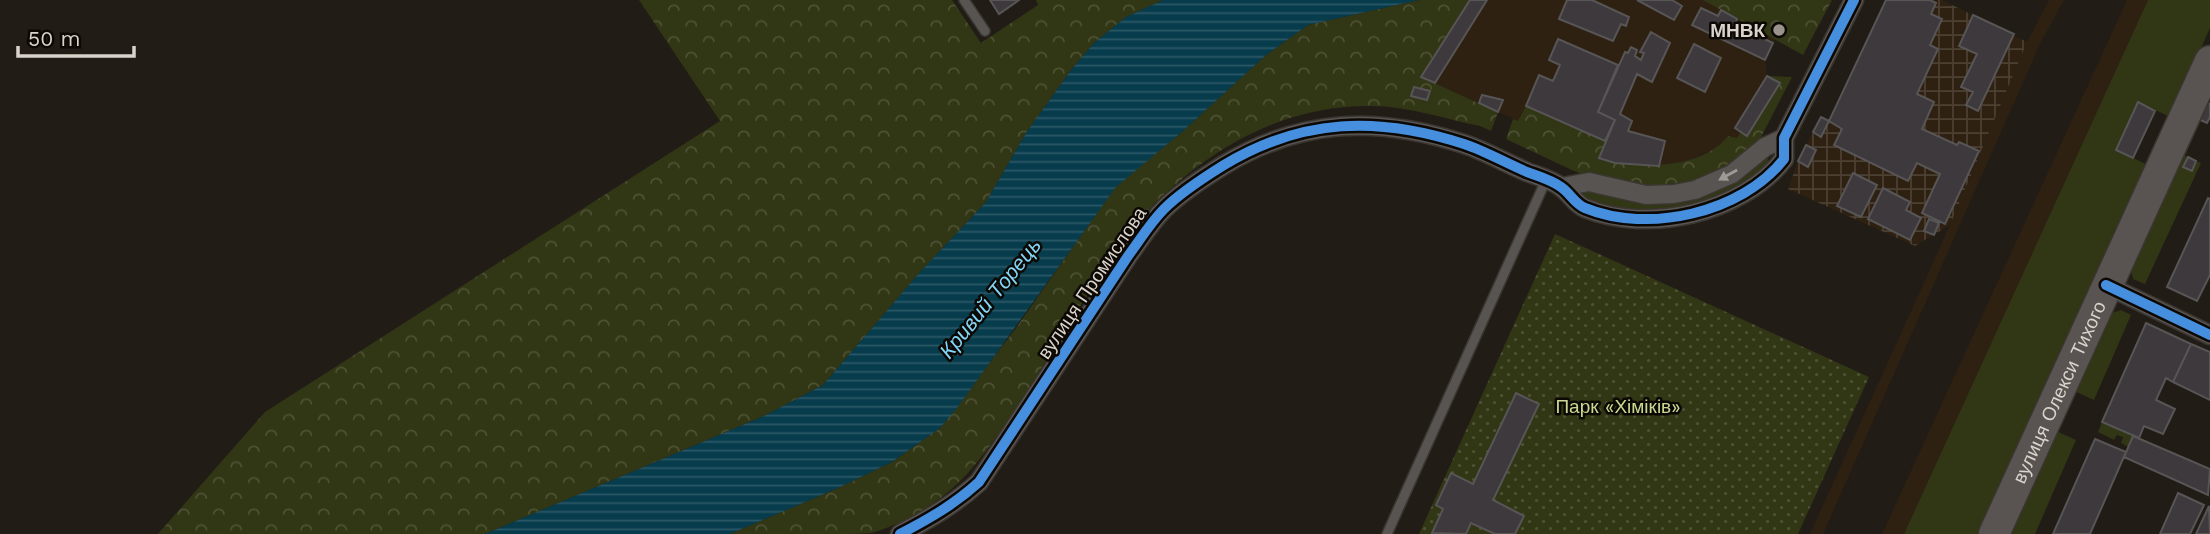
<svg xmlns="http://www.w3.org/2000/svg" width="2210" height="534" font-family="'Work Sans',sans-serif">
<defs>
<pattern id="industrial-grid" width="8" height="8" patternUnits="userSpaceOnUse" patternTransform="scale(1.75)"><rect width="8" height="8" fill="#2e2112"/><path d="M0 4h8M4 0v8" fill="none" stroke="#4c4033"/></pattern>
<pattern id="forest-crowns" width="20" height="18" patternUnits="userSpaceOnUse" patternTransform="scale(1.75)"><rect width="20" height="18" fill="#313614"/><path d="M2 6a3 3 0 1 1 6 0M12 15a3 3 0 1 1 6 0" fill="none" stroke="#4e5235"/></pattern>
<pattern id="park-dots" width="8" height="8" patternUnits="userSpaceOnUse" patternTransform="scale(1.75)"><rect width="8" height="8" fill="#313614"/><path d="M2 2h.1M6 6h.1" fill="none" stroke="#4e5235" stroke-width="1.8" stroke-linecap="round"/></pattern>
<pattern id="water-rules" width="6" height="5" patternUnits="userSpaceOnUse" patternTransform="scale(1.75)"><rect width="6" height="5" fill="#073c4d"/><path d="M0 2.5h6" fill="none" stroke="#2b5765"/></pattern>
</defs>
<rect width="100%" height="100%" fill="#221c16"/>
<path fill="#2e2112" d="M1470,0H1815L1774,41L1765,60L1767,76L1780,83L1747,136L1686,161L1659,166L1615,163L1599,158L1605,141L1526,106L1518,121L1421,77Z
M2049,0H2064L2040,44L1823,534H1810L1950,225L2027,42Z
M2127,0H2148L1904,534H1882Z"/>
<path fill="url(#industrial-grid)" d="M1886,0H1942L2027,42L1950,225L1915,246L1788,189L1798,161L1821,117L1829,121Z"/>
<path fill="#313614" d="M2148,0H2210V28L2170,117L2138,102L2116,150L2148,165L1980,534H1904Z
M2182,155L2188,157L2184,168L2192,171L2196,161L2201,163L2145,284L2133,279L2130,266Z
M1766,157L1771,163L1770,166L1723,197L1677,211L1615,210L1585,201L1582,192Z
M2121,310L2131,315L2094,400L2072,390L2107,315Z
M2102,422L2133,436L2128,447L2121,443L2123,437L2117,435L2114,440L2098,432Z
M2054,430L2076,440L2035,534H2008Z"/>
<path fill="url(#forest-crowns)" d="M639,0H952L981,43L1038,5L1036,0H1163L1126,17L1094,43L1071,70L1026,133L986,202L920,272L823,385L764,416L485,534H158L265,412L720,121Z
M1419,0H1470L1421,77L1498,112L1491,131L1480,126C1445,119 1408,106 1372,106C1301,105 1237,133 1183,178C1173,187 1161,196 1152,206C1104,263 1065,332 1025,394C980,462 954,506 872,533C860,534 843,534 830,534C797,534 763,534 730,534L838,488L892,462L940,428L1016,328L1115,187L1183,131L1266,55L1308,25Z
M1703,0H1832L1803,55Z
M1767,76L1792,77L1758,143L1728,170L1672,190L1620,186L1574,171L1506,139L1513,119L1518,121L1526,106L1605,141L1599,157C1635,171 1703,169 1728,136L1737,138L1741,132L1748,136L1780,84Z"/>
<path fill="url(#park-dots)" d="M1555,234L1869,377L1798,534H1419Z"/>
<path fill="url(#water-rules)" d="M1163,0H1419L1308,25L1266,55L1183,131L1116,187L957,408L940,428L892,462L838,488L730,534H485L764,416L823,385L920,272L986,202L1026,133L1071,70L1094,43L1126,17Z"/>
<path fill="#3d393d" stroke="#575555" stroke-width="2" d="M990,0H1019L999,14Z
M1470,0H1487L1435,83L1421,77Z
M1567,0H1592L1629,17L1626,26L1621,24L1613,41L1559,19Z
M1637,0H1672L1682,6L1674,20Z
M1886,0H1930L1936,3L1931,14L1942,19L1930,45L1938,49L1917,94L1934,102L1922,129L1957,145L1959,142L1979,151L1945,224L1922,213L1940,174L1917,163L1908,181L1834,145L1842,129L1829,121Z
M1701,8L1718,16L1721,10L1737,19L1735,25L1773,43L1765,60L1692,25Z
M1973,15L2014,34L1978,111L1966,105L1973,92L1961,87L1977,54L1959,46Z
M1651,32L1670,43L1652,82L1637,74L1620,114L1632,121L1628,131L1665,141L1659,166L1615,163L1599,158L1615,120L1598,112L1625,52L1628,53L1631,47L1637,50L1635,56L1641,60L1644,53L1640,52Z
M1558,39L1618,65L1598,112L1615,120L1605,141L1526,106L1539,75L1553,81L1560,65L1549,60Z
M1694,44L1721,58L1705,92L1677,78Z
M1767,76L1780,83L1747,136L1735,128Z
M1414,87L1430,91L1427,100L1411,96Z
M1482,95L1503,100L1498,112L1479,103Z
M2138,102L2155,111L2133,158L2116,150Z
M2206,102L2210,104V117L2207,123L2198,119Z
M1821,117L1829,121L1821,137L1813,132Z
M1806,145L1816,150L1808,167L1798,161Z
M2188,157L2196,161L2192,171L2183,167Z
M1853,173L1877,185L1861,217L1837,206Z
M1883,188L1910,202L1906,210L1921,218L1910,240L1868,219Z
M2208,198L2210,199V275L2197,301L2167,287Z
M1929,219L1939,223L1934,235L1924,231Z
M2146,323L2191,344L2173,382L2166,378L2156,400L2175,409L2163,434L2144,426L2139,438L2102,422Z
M2191,344L2210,352V400L2173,382Z
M1516,393L1539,404L1493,500L1524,516L1515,534H1495L1471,523L1466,534L1432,533L1443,509L1436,505L1451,473L1473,484Z
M2133,436L2210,469L2208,495L2124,457Z
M2095,439L2126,452L2090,534H2053Z
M2178,493L2204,505L2190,534H2160Z
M2209,506L2210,534H2196Z"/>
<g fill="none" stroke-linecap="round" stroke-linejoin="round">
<g stroke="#3b3630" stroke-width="12">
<path id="lane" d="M964,0L985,31
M1387,534L1546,180"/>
</g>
<g stroke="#3b3630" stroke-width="21">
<path id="street" d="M1562,187L1589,182L1646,195L1674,194L1695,190L1732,174L1765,147L1784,138
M2106,285L2210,335
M900,534C929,519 955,504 979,482L1128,256C1140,240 1150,223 1164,209C1181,192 1203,178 1224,165C1302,118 1378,116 1464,144C1485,151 1506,163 1527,172C1538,176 1552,180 1561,187C1570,193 1575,204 1585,208C1648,234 1742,213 1784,159V138L1854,0"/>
</g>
<g stroke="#3b3630" stroke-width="33">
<g id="primary">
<path id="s1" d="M1994,534L2210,61"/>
</g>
</g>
<use href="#lane" stroke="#585452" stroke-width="9"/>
<use href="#street" stroke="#585452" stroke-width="18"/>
<use href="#primary" stroke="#595452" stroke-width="30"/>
<g stroke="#0c0804" stroke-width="15">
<path id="cycleway" d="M2106,285L2210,335
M900,534C929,519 955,504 979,482L1128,256C1140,240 1150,223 1164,209C1181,192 1203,178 1224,165C1302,118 1378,116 1464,144C1485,151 1506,163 1527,172C1538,176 1552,180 1561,187C1570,193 1575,204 1585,208C1648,234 1742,213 1784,159V138L1854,0"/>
</g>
<use href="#cycleway" stroke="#468fdf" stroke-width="10"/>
</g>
<defs><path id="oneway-solid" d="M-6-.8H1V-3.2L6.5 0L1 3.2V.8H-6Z" transform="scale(1.75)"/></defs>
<use fill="#a09a95" href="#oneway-solid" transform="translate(1728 175) rotate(151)"/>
<circle fill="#9a938c" stroke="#0c0804" stroke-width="2.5" cx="1779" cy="30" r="7"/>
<g text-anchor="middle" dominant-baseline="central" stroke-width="5" stroke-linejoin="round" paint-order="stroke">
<g font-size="19" font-weight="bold" fill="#dad3cb" stroke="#0c0804" text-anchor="end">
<text x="1765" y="30">МНВК</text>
</g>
<g font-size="19" fill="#dad3cb" stroke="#0c0804">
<text transform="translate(1092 283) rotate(-56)">вулиця Промислова</text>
<text stroke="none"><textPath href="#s1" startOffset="156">вулиця Олекси Тихого</textPath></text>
</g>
<g font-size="19" fill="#cad992" stroke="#0c0804">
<text x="1618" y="406">Парк «Хіміків»</text>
</g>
<g font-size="21" font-style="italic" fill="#82d5f6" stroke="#0c0804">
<text transform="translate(990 298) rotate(-51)">Кривий Торець</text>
</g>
</g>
<path d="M18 46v10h116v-10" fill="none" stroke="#dad3cb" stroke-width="3.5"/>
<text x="28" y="46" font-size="21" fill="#dad3cb" stroke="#0c0804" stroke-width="5" paint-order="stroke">50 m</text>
</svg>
